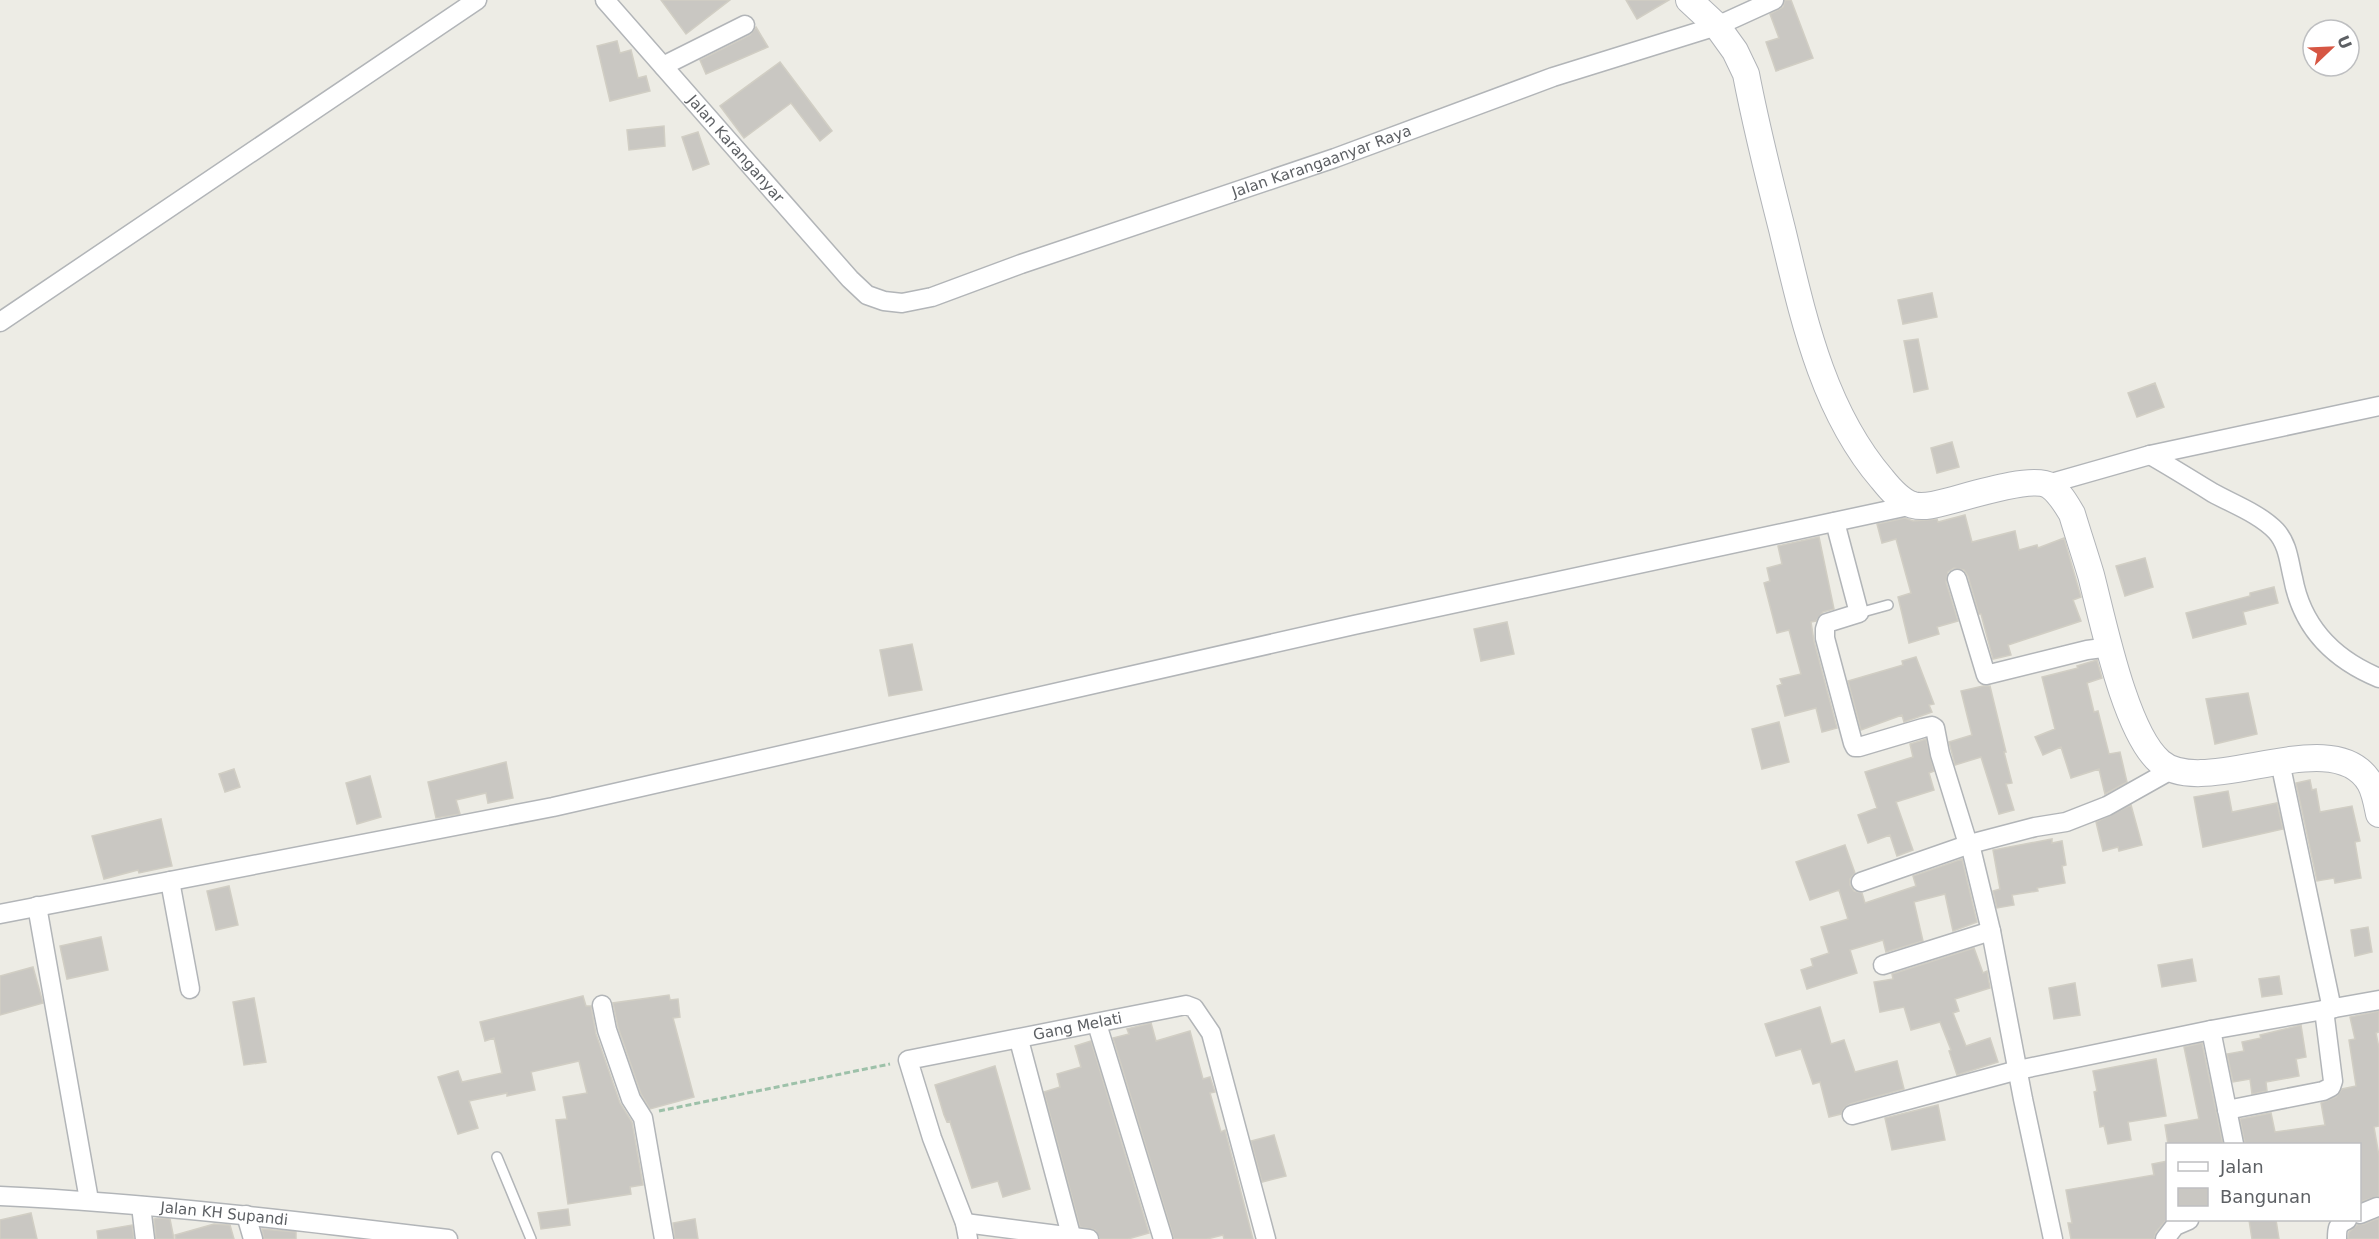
<svg xmlns="http://www.w3.org/2000/svg" width="2379" height="1239" font-family="'DejaVu Sans',sans-serif">
<rect width="100%" height="100%" fill="#edece5"/>
<path fill="#c9c7c2" stroke="#d1cec4" stroke-width="1.5" d="M661,0H730L686,34Z
M1626,0H1669L1637,19Z
M1785,0H1791L1813,58L1776,71L1766,42L1779,38L1770,14L1783,7Z
M756,27L768,47L706,74L700,60L750,35Z
M617,41L620,53L631,50L638,78L646,76L650,91L610,101L597,46Z
M780,62L832,131L820,141L791,103L744,138L720,106Z
M664,126L665,146L629,150L627,130Z
M698,132L709,164L693,170L682,137Z
M1932,293L1937,317L1903,324L1898,300Z
M1918,339L1928,389L1914,392L1904,341Z
M2155,383L2164,407L2137,417L2128,393Z
M1952,442L1959,467L1937,473L1931,448Z
M1965,515L1972,542L2015,531L2019,550L2037,545L2038,548L2064,538L2081,597L2073,600L2081,621L2008,645L2011,655L1993,659L1981,614H1979L1968,576L1964,570L1954,568L1948,572L1946,582L1958,621L1937,627L1939,634L1909,643L1898,597L1911,593L1896,539L1882,543L1877,524L1905,518L1913,521L1937,519L1938,522Z
M1819,537L1834,609L1823,612L1816,621L1811,622L1814,641L1837,728L1822,732L1816,708L1785,716L1777,686L1782,684L1780,679L1801,674L1789,630L1777,633L1764,583L1770,581L1767,568L1782,564L1778,546Z
M2145,558L2153,587L2125,596L2116,566Z
M2274,587L2278,603L2243,612L2246,624L2193,638L2186,613L2250,596V593Z
M1507,622L1514,654L1481,661L1474,629Z
M912,644L922,690L889,696L880,650Z
M1916,657L1934,704L1929,705L1932,712L1904,722L1902,715L1861,730L1848,681L1903,665L1902,661Z
M2097,660L2102,678L2087,683L2094,712L2098,711L2109,754L2120,752L2127,782L2105,794L2099,769L2071,778L2061,747L2043,755L2035,737L2055,729L2042,677L2078,668L2077,666Z
M1983,686H1990L2006,752H2004L2012,783L2006,784L2014,810L1999,814L1981,757L1955,765L1949,742L1972,735L1961,691Z
M2248,693L2257,734L2215,744L2206,699Z
M1779,722L1789,762L1762,769L1752,729Z
M1926,739L1934,771L1929,773L1934,790L1896,802L1913,850L1897,856L1890,835L1868,843L1858,815L1877,808L1865,772L1913,757L1910,744Z
M506,762L513,798L488,803L486,793L456,800L460,814L436,818L428,782Z
M234,769L240,787L225,792L219,774Z
M370,776L381,817L357,824L346,783Z
M2310,780L2312,790L2316,789L2320,812L2352,806L2360,841L2355,842L2361,878L2335,883L2334,878L2317,881L2296,783Z
M2228,791L2232,812L2277,803L2283,829L2203,847L2194,797Z
M2131,805L2142,845L2119,851L2118,847L2103,851L2096,822Z
M161,819L172,866L139,873L138,870L104,879L92,836Z
M2052,839V843L2062,841L2066,865L2062,866L2065,883L2037,888L2038,891L2012,895L2014,905L1997,908L1993,891L2000,889L1993,850Z
M1845,845L1855,873L1850,879V885L1854,891L1862,893L1865,903L1916,886L1913,876L1962,859L1977,922L1953,931L1945,894L1914,902L1923,941L1886,952L1883,940L1850,950L1857,973L1807,989L1801,970L1813,966L1811,959L1829,953L1821,927L1848,919L1839,890L1810,900L1796,862Z
M229,886L238,925L216,930L207,891Z
M2368,927L2372,952L2355,956L2351,930Z
M101,937L108,970L67,979L60,946Z
M1974,948L1983,973L1987,971L1990,988L1955,999L1959,1011L1953,1013L1966,1046L1990,1038L1998,1062L1957,1075L1949,1051L1951,1050L1940,1022L1911,1030L1904,1007L1880,1012L1874,982L1893,979L1892,974Z
M2192,959L2196,981L2162,987L2158,965Z
M33,967L43,1003L0,1015V976Z
M2279,976L2282,994L2262,997L2259,979Z
M2075,983L2080,1015L2054,1019L2049,988Z
M669,995L670,1000L678,999L680,1017L673,1018L694,1097L650,1109L641,1094L618,1027L613,1003Z
M583,996L586,1006H591L596,1034L620,1103L632,1122L643,1185L630,1187L631,1194L568,1204L556,1120L567,1119L563,1097L587,1093L579,1061L531,1072L535,1090L507,1096V1093L469,1101L478,1128L458,1134L438,1077L458,1071L462,1082L502,1073L494,1038L485,1041L480,1022Z
M254,998L266,1062L244,1065L233,1002Z
M1820,1007L1831,1044L1844,1040L1855,1072L1897,1061L1904,1089L1850,1104L1844,1108L1841,1114L1829,1117L1820,1082L1813,1084L1801,1049L1776,1056L1765,1024Z
M2379,1011V1032L2376,1033L2379,1048V1126L2374,1127L2379,1156V1196L2360,1202V1144H2245L2240,1119L2271,1113L2275,1132L2325,1125L2321,1103L2336,1097L2342,1089L2356,1086L2349,1040L2355,1039L2350,1017Z
M1151,1023L1156,1041L1190,1031L1203,1079L1210,1077L1215,1092L1210,1093L1221,1132L1225,1130L1253,1239H1224L1223,1235L1207,1239H1174L1113,1038L1129,1034L1127,1029Z
M2301,1025L2306,1057L2296,1059L2299,1076L2266,1082L2267,1091L2252,1094L2250,1079L2233,1082L2227,1054L2244,1051L2242,1042L2261,1038L2260,1035Z
M1091,1041L1149,1233L1128,1239H1100L1095,1230L1080,1227L1044,1092L1060,1087L1057,1074L1081,1067L1075,1046Z
M2202,1043L2223,1144H2168L2165,1125L2199,1119L2184,1047Z
M2156,1059L2166,1116L2128,1122L2131,1140L2108,1144L2104,1126L2100,1127L2094,1092L2097,1091L2093,1071Z
M995,1066L1030,1189L1003,1197L998,1181L972,1188L951,1125L950,1121L947,1122L944,1115L935,1085Z
M1938,1105L1945,1140L1892,1150L1885,1118Z
M1274,1135L1286,1176L1262,1182L1251,1141Z
M2168,1161V1218L2156,1232L2154,1239H2071L2068,1223H2072L2066,1190L2154,1175L2152,1164Z
M568,1209L570,1225L541,1229L538,1213Z
M31,1213L37,1239H0V1220Z
M159,1218L170,1219L174,1239H156L154,1219Z
M2379,1218V1239H2348L2349,1232L2357,1225L2364,1224Z
M695,1219L698,1239H675L673,1223Z
M2249,1220H2276L2279,1239H2252Z
M214,1224L230,1225L234,1239H176L175,1235Z
M132,1225L134,1239H98L97,1231Z
M262,1229L296,1232V1239H264Z"/>
<g fill="none" stroke-linecap="round" stroke-linejoin="round">
<g stroke="#b2b5b8" stroke-width="12">
<path id="lane" d="M1859,613L1888,605
M497,1157L531,1239"/>
</g>
<g stroke="#b2b5b8" stroke-width="21">
<g id="street">
<path id="s1" d="M605,0L850,279L867,295L884,301L902,303L932,297L1021,264L1335,158L1553,77L1717,26L1774,0"/>
<path d="M663,66L745,25"/>
<path d="M0,322L477,0"/>
<path d="M2150,455C2171,467 2192,480 2213,493C2233,504 2260,514 2276,531C2288,544 2289,562 2293,578C2302,627 2333,659 2379,678"/>
<path d="M2048,484L2150,455L2379,406"/>
<path d="M1835,522L1859,613L1827,623L1825,629V638L1853,743L1855,747H1859L1923,728L1932,726L1935,728L1940,754L1968,844"/>
<path d="M1957,579L1986,675L2087,650L2110,647"/>
<path d="M2280,762L2332,1009"/>
<path d="M1970,844L1991,931L2023,1099L2053,1239"/>
<path d="M170,881L190,989"/>
<path d="M1861,882L1970,844L2035,827L2066,822L2107,806L2171,770"/>
<path d="M37,906L89,1200"/>
<path d="M0,914L553,807L1354,625L1913,505"/>
<path d="M1883,965L1991,931"/>
<path d="M602,1005L607,1030L631,1099L643,1118L664,1239"/>
<path d="M1097,1024L1163,1239"/>
<path d="M2211,1030L2234,1144"/>
<path d="M1019,1040L1071,1235"/>
<path d="M2227,1110L2323,1091L2331,1087L2333,1081L2324,1010"/>
<path d="M1852,1115L2018,1070L2211,1030L2379,1000"/>
<path id="s2" d="M0,1196C150,1203 299,1221 448,1239"/>
<path d="M141,1206L145,1239"/>
<path d="M2360,1214L2377,1207"/>
<path d="M246,1215L253,1239"/>
<path d="M965,1223L1089,1239"/>
<path id="s3" d="M968,1239L965,1223L932,1138L908,1060L1186,1005L1194,1008L1211,1033L1266,1239"/>
<path d="M2165,1239L2175,1226L2189,1220"/>
<path d="M2337,1239C2337,1229 2337,1224 2347,1220"/>
</g>
</g>
<g stroke="#b1b4b8" stroke-width="28">
<path id="secondary" d="M1689,0L1717,26L1735,51L1746,74C1756,126 1769,178 1782,229C1803,316 1822,409 1882,479C1890,489 1900,501 1913,505C1924,508 1938,504 1949,501C1969,496 2033,475 2050,486C2060,493 2066,504 2072,514C2078,534 2085,555 2091,575C2103,621 2125,732 2160,762C2204,801 2334,720 2370,783C2375,792 2377,804 2379,814"/>
</g>
<path stroke="#9dc1a9" stroke-width="3" stroke-dasharray="6 3" stroke-linecap="butt" d="M659,1111L890,1064"/>
<use href="#lane" stroke="#fff" stroke-width="9"/>
<use href="#street" stroke="#fff" stroke-width="18"/>
<use href="#secondary" stroke="#fff" stroke-width="26"/>
</g>
<g text-anchor="middle" dominant-baseline="central" stroke-width="4.5" stroke-linejoin="round" paint-order="stroke">
<g font-size="15" fill="#5d6064" stroke="#fff">
<text stroke="none"><textPath href="#s1" startOffset="198">Jalan Karanganyar</textPath></text>
<text stroke="none"><textPath href="#s1" startOffset="874">Jalan Karangaanyar Raya</textPath></text>
<text stroke="none"><textPath href="#s3" startOffset="362">Gang Melati</textPath></text>
<text stroke="none"><textPath href="#s2" startOffset="225">Jalan KH Supandi</textPath></text>
</g>
</g>
<rect x="2166" y="1143" width="195" height="78" fill="#ffffff" stroke="#bebfc1" stroke-width="1.5"/>
<rect x="2178" y="1162" width="30" height="9" fill="#ffffff" stroke="#bebfc1" stroke-width="1.5"/>
<text x="2220" y="1173" font-size="18" fill="#5d6064">Jalan</text>
<rect x="2178" y="1188" width="30" height="18" fill="#c9c7c2" stroke="#bebfc1" stroke-width="1.5"/>
<text x="2220" y="1203" font-size="18" fill="#5d6064">Bangunan</text>
<g transform="translate(2331 48) rotate(67)"><circle r="28" fill="#ffffff" stroke="#bebfc1" stroke-width="1.5"/>
<path d="M0-4.5L10 22L0 15L-10 22Z" fill="#d65643"/>
<text y="-9" font-size="16" font-weight="bold" text-anchor="middle" fill="#5d6064">U</text>
</g>
</svg>
